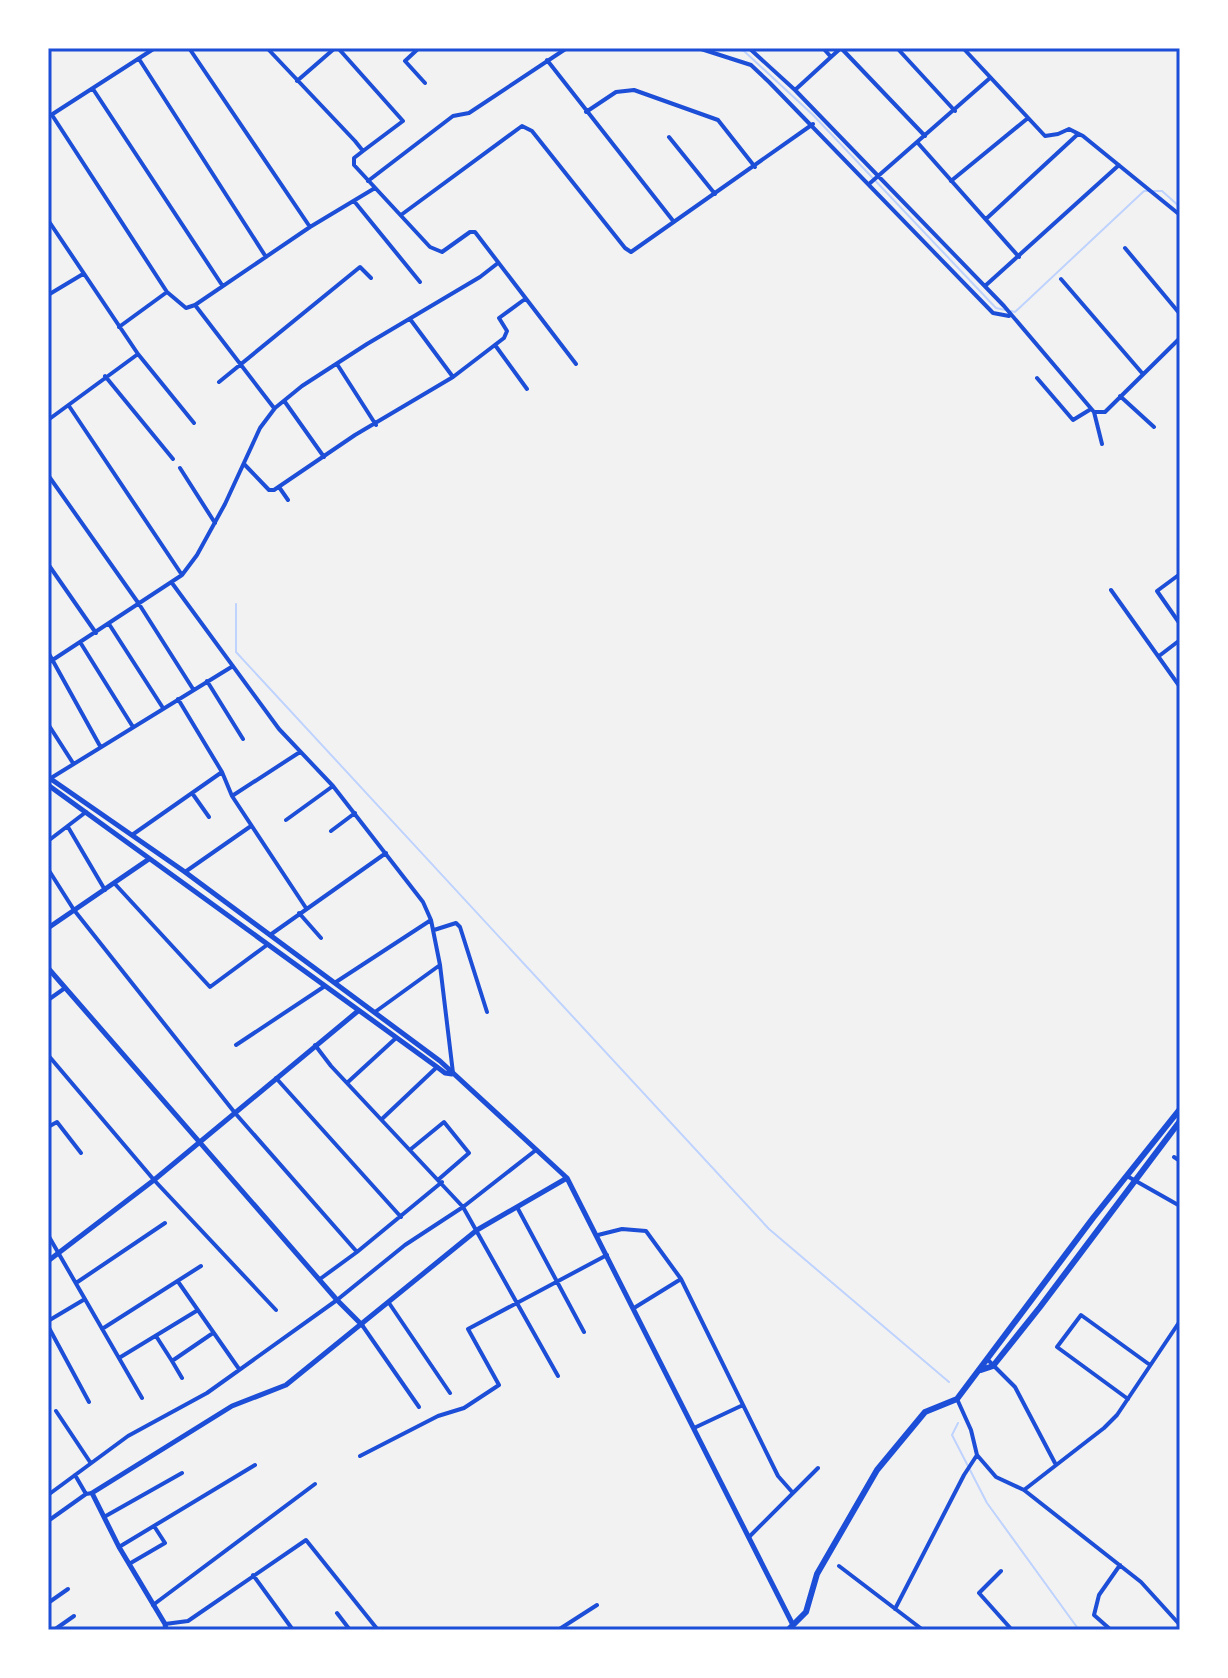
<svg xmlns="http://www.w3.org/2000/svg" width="1228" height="1678" font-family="Montserrat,sans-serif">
<rect width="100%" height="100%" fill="#f2f2f2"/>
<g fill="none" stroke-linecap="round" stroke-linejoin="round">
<path stroke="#bfd3fe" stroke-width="2" d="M734,48L744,51L813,115L996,308L1005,310
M1011,311L1015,312L1144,191H1162L1180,207
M236,604V652L769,1229L949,1382
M958,1423L952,1435L987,1503L1079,1630"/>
<path stroke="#1d4ed8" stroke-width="4" d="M189,48L310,227
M267,48L355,141L363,151L354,158V165L430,247L442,252L470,232H475L576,364
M338,48L403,121L363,151
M419,48L405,61L425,83
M698,48L751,65L769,82L993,313L1009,316
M749,48L795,90L1004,306L1094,412L1102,444
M897,48L955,111
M963,48L1045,136L1058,134L1069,129L1083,136L1180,215
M48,50L51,48
M831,57L841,48L925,136
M139,59L266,257
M547,60L674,222
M297,81L335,48
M93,89L222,285
M795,90L831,57L823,48
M586,112L616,92L634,90L718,120L755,167
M52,115L167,292L186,308L195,305L310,227L375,188
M48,117L155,48
M669,137L715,194
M917,142L1019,257
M368,181L453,116L469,113L567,48
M951,181L1028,118
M869,184L990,78
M354,201L420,282
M401,215L522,126L532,131L625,248L631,252L813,124
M986,219L1078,134
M48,220L138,354L48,420
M1125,248L1180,314
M1061,279L1142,373
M985,286L1119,165
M48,295L83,274
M195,305L274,408
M410,319L453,377
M119,327L167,292
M495,345L527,389
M138,354L194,423
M337,364L376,425
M105,376L173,459
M1037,378L1073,420L1091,409
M219,382L360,267L371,278
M1120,396L1154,427
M285,402L324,457
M69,406L182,575
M1094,412H1105L1180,338
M244,464L269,490H274L355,435L453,377L504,338L507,331L499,318L525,299
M180,468L215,523
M48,475L139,604L193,689
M279,487L288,500
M1179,549L1180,550
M48,564L96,633
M1180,574L1157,591L1180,624
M172,583L279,729L333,786L423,902L431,920L440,965L453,1073
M1111,590L1180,687
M109,624L163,708
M80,642L133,727
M48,652L100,746
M1159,656L1180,640
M48,663L182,575L197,555L225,504L260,428L275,408L302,386L367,344L480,277L498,263
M207,681L243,739
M178,699L222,772L232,796L306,908
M48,724L73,763
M51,778L233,666
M192,793L209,817
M232,796L300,752
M286,820L333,786
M68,827L105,890
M331,831L355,813
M132,835L222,772
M48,841L86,812
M48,869L74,910L235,1113L357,1252
M185,872L251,826
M115,884L210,987L267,945
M299,913L321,938
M434,930L456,923L460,927L487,1012
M270,935L386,853
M336,982L431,920
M48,1000L65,988
M375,1012L440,965
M236,1045L325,986
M315,1045L331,1066L463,1207L558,1376
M48,1055L154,1180L276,1310
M276,1078L401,1217
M348,1082L396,1038
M383,1118L437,1067
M48,1127L57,1122L81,1153
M411,1149L444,1122L469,1153L439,1179
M1174,1157L1180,1161
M1127,1176L1180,1206
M517,1207L584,1332
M48,1235L142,1398
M598,1235L622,1229L646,1231L681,1279L778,1476L793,1493
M320,1279L357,1252L442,1182
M76,1283L165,1223
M179,1283L239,1369
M389,1303L450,1393
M634,1308L681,1279
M48,1321L85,1299
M362,1325L419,1407
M48,1326L89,1402
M102,1329L201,1266
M156,1336L172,1361L213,1333
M119,1358L198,1310
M987,1359L1015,1387L1056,1465
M172,1361L182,1378
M957,1399L971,1430L977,1455L996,1477L1024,1490L1141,1582L1180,1625
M1128,1399L1057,1347L1081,1315L1150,1365
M56,1411L90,1462
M694,1428L743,1405
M360,1456L438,1416L464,1408L499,1385L468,1329L607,1255
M75,1475L86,1494
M1024,1490L1104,1428L1117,1415L1180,1321
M48,1495L128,1436L207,1393L337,1300L405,1245L463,1207L536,1150
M104,1517L182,1473
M48,1521L86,1494L92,1493
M749,1537L818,1468
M119,1547L255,1465
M129,1564L165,1543L154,1526
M839,1566L923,1630
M1001,1571L979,1593L1012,1630
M253,1575L293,1630
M48,1603L68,1589
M153,1605L315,1484
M895,1609L964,1475L977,1455
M337,1613L350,1630
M165,1624L188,1621L306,1540L378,1630
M54,1630L74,1616
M558,1630L597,1605
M1111,1630L1094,1615L1099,1595L1120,1565"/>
<path stroke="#1d4ed8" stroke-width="5" d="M48,777L185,872L440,1061L567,1178L793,1625
M48,785L437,1067L445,1073L452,1074
M48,928L149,859
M48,968L337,1300L362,1325
M48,1261L154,1180L358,1011
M166,1630L165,1624L119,1547L92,1493L232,1406L286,1385L477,1230L567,1178"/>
<path stroke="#1d4ed8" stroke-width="6" d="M981,1370L993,1366L1040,1307L1180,1121
M788,1630L806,1612L817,1574L877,1470L925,1412L957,1399L1093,1218L1180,1109"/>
</g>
<rect width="1228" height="1678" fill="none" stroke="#ffffff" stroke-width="100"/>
<rect x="50" y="50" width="1128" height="1578" fill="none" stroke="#1d4ed8" stroke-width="3"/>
</svg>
